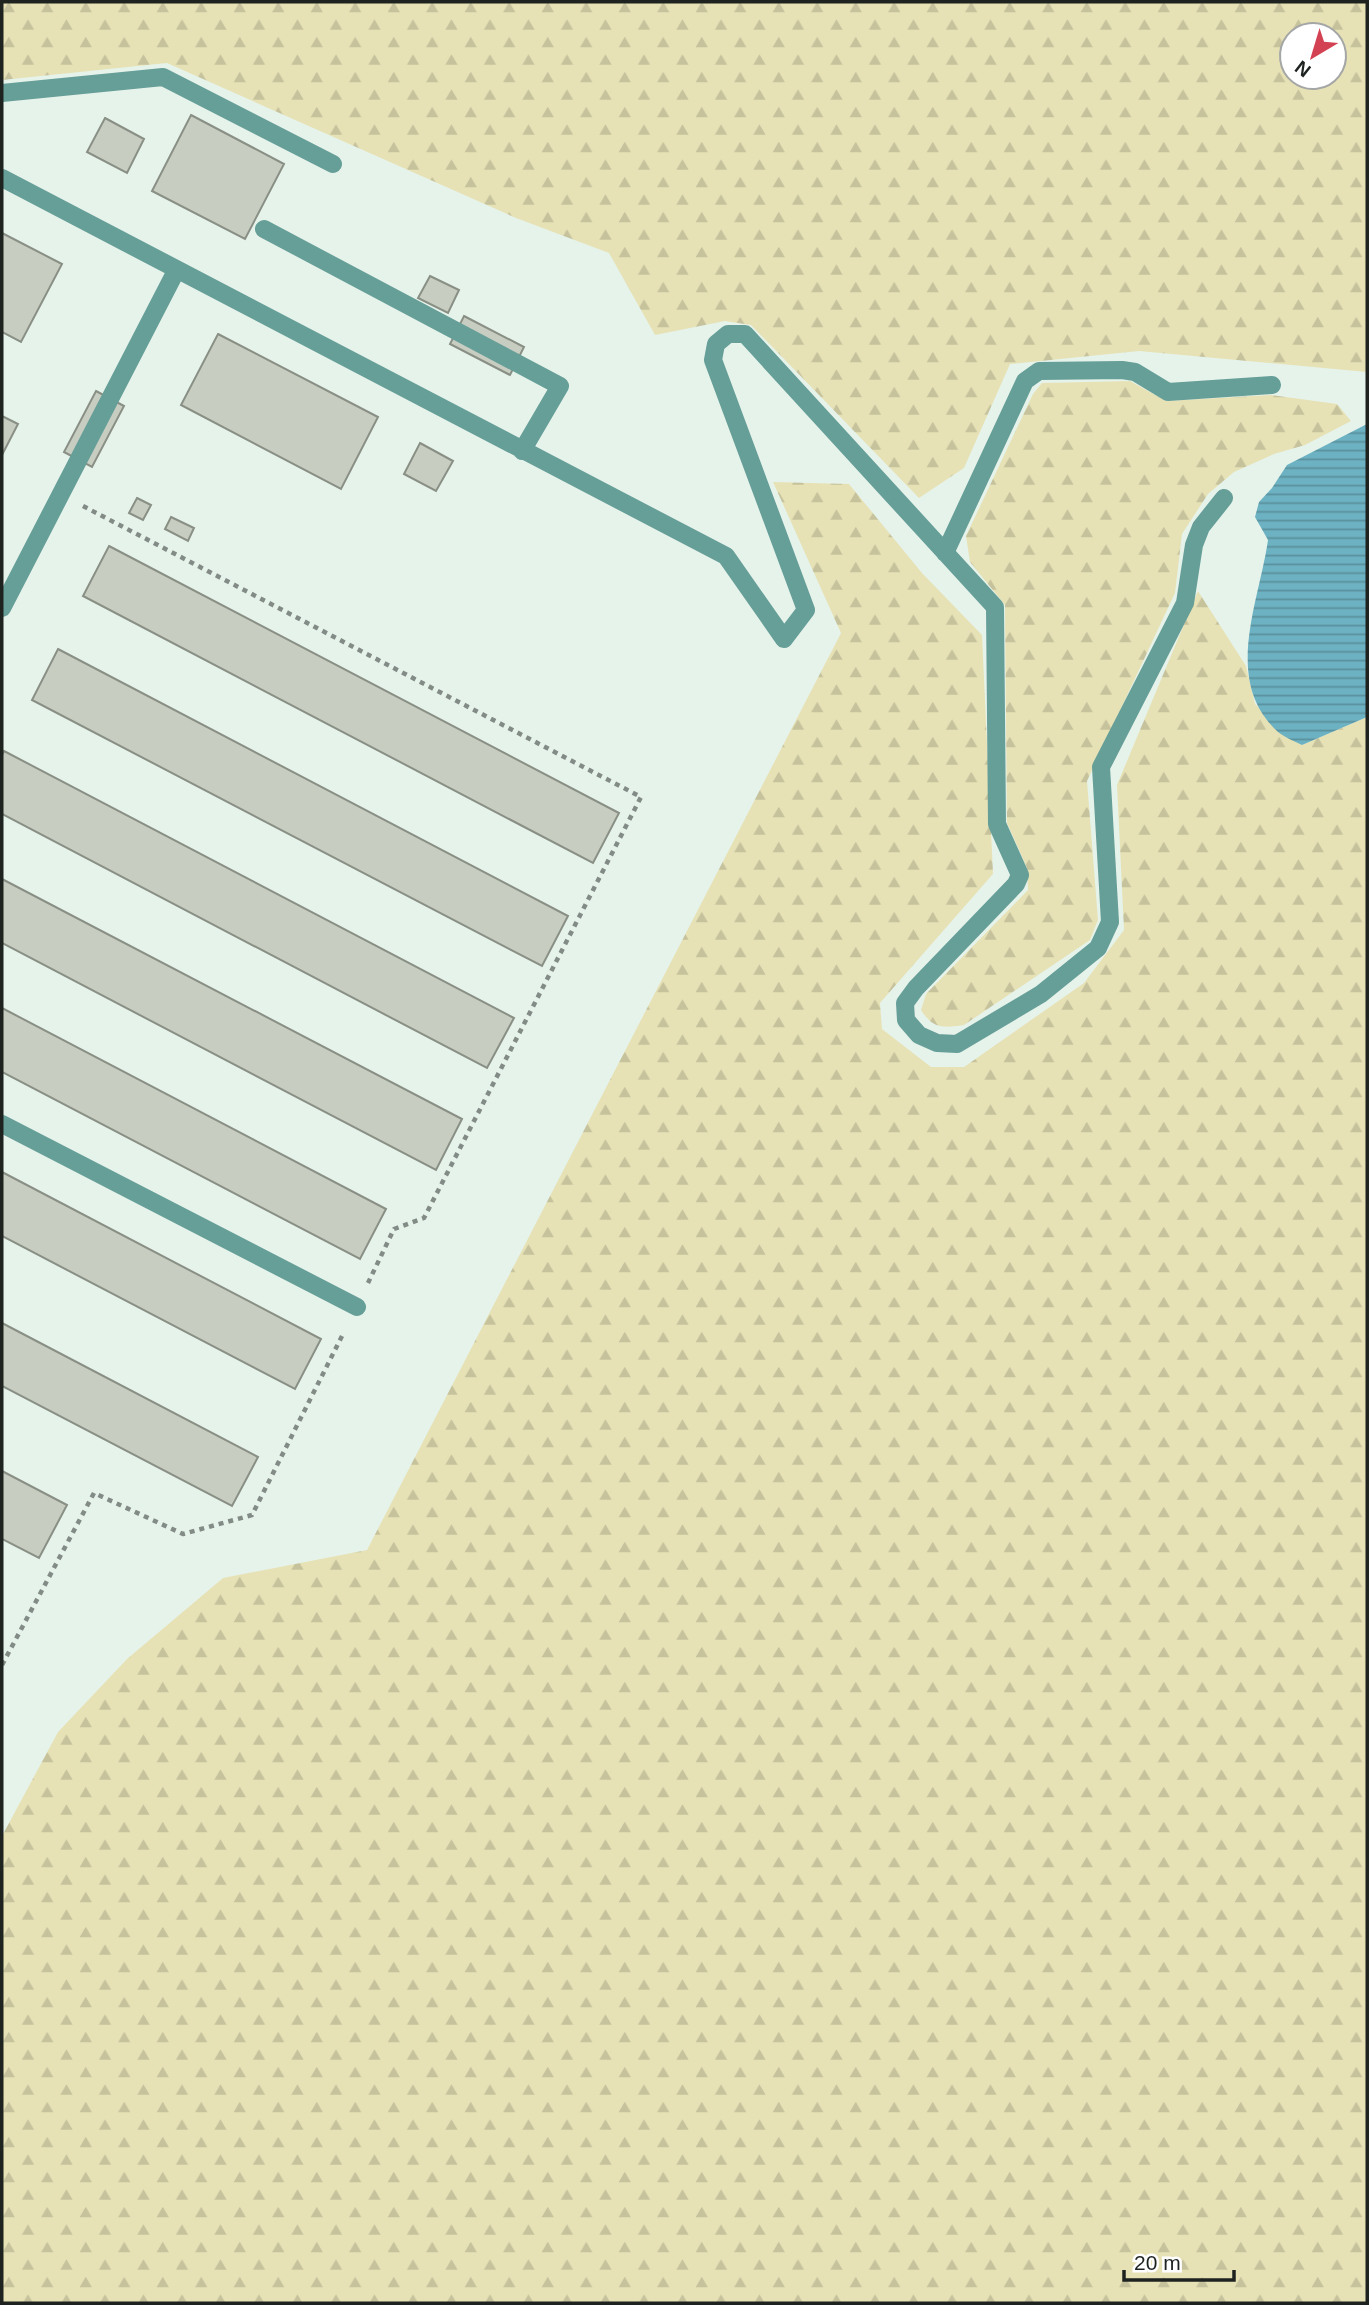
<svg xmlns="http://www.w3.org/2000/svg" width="1369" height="2305" font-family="Helvetica,sans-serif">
<defs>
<pattern id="forest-firs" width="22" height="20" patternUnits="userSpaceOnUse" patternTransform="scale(1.75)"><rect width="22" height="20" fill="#e7e2b6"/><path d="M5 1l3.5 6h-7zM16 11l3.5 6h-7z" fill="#c6c29c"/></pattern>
<pattern id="water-rules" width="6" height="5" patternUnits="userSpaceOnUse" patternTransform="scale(1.75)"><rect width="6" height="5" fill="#6db2c2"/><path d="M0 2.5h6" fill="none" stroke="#59909d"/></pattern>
</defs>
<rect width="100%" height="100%" fill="#e6f3eb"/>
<path fill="url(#forest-firs)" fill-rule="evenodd" d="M2,2H1367V372L1139,351L1010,364L964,468L919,498L751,325L725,321L655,335L609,253L516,218L167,63L2,80ZM1292,35H1334V77H1292Z
M1130,381L1166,401L1271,395L1337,404L1351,421L1305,445L1274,454L1234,472L1208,494L1182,534L1175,593L1087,781L1098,920L1090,940L964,1025C943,1028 933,1029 921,1010L926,994L1028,890L1027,868L1007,823L1005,605L970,562L966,536L1033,394L1042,383Z
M773,482L849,484L922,573L982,635L993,874L880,1003L882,1029L931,1067H964L1084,983L1124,930L1117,785L1198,591L1246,666L1255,704L1302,745L1367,717V2303H2V1836L58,1732L127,1659L223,1578L367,1550L841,633Z"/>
<path fill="url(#water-rules)" d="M1367,424V717L1302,745C1294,741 1284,737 1278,732C1222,681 1259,603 1268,540L1255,517L1259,502L1272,488L1287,465Z"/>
<path fill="#c7cdc1" stroke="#898f84" stroke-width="2" d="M191,115L284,164L245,239L152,191Z
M105,118L144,139L127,173L87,152Z
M2,233L62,264L21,342L2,332Z
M430,276L459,290L448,313L418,298Z
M464,316L524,347L510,375L450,344Z
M218,334L378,417L341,489L181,405Z
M96,391L124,406L92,467L64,452Z
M2,416L18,424L2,455Z
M420,443L453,461L436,491L404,474Z
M137,498L151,505L143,520L129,513Z
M171,517L194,528L188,541L165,529Z
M109,546L619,813L593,863L83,596Z
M58,649L568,916L542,966L32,700Z
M4,751L514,1018L487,1068L2,814V755Z
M2,879L462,1119L436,1170L2,943Z
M2,1008L386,1209L360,1259L2,1072Z
M2,1172L321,1339L295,1389L2,1236Z
M2,1323L258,1457L232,1506L2,1386Z
M2,1471L67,1505L39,1558L2,1539Z"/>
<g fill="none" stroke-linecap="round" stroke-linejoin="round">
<path stroke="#828b86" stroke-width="4.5" stroke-dasharray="5 5" stroke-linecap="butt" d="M83,506L641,797L424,1218L394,1229L368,1283
M2,1665L94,1493L183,1534L252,1515L344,1332"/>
<path stroke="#669e98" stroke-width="18" d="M2,93L163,77L333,164
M2,178L726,556L784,639L806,610L713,360L716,344L728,334H745L995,607L997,824L1020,875L1016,884L916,988L905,1003L906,1020L919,1035L937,1043L957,1044L1041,994L1098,948L1110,922L1101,767L1185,603L1194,545L1201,527L1224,498
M264,229L560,386L522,451
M945,553L1025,381L1039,371L1122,370L1135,372L1168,392L1272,385
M2,608L176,271
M2,1124L357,1307"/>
</g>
<rect width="1369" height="2305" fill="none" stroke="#1e2320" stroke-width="7"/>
<g transform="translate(1313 56) rotate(218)"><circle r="33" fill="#ffffff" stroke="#a5a7a6" stroke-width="2"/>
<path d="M0-5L12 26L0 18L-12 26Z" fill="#d34252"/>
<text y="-10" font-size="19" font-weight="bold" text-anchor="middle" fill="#1e2320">N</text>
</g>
<path d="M1124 2270v10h110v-10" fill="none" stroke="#1e2320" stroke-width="3.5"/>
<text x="1134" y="2270" font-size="21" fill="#1e2320" stroke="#ffffff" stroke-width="5" paint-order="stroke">20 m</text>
</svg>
